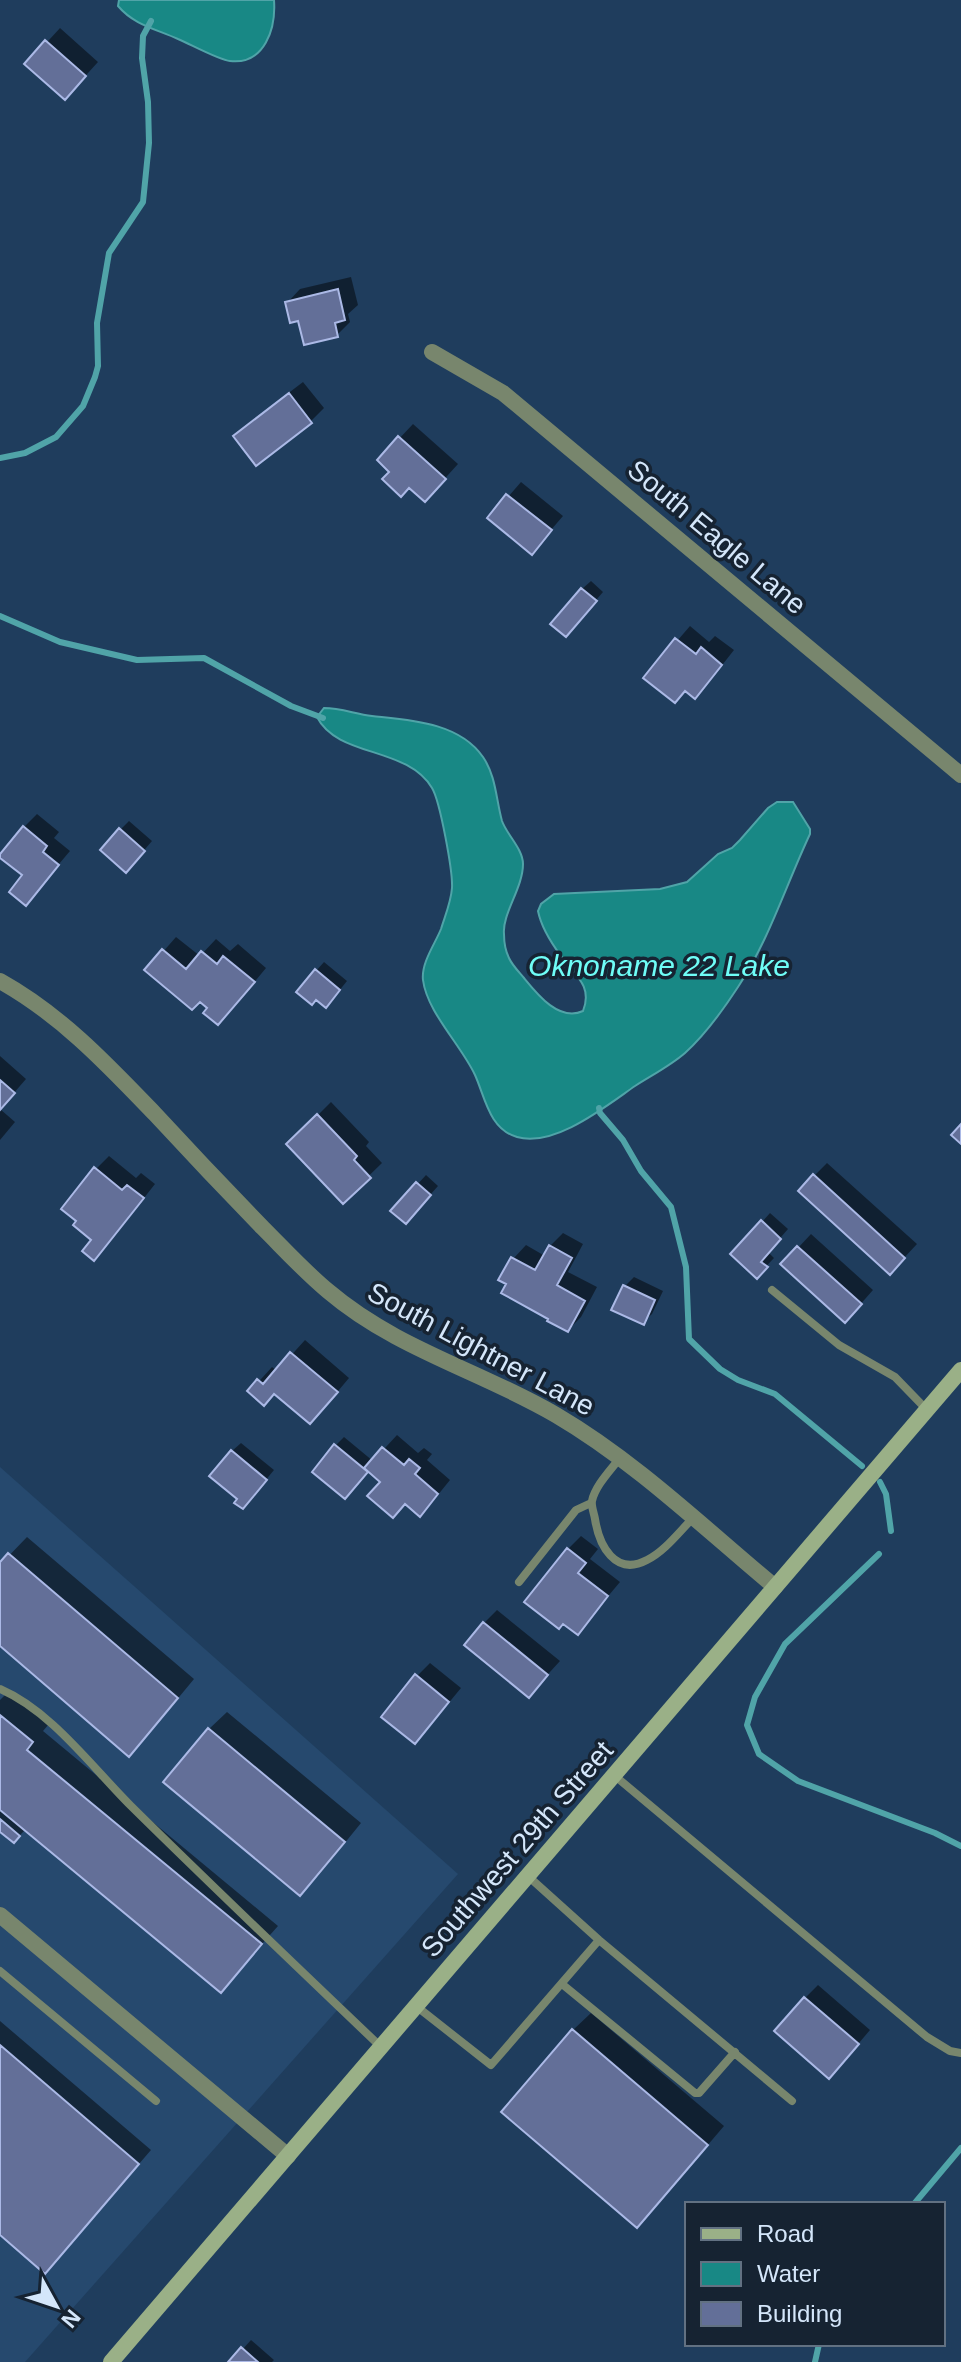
<svg xmlns="http://www.w3.org/2000/svg" width="961" height="2362" font-family="Arial,sans-serif">
<rect width="100%" height="100%" fill="#1f3d5d"/>
<path fill="#26496e" d="M0,1467L458,1874L25,2362H0Z"/>
<path fill="#188885" stroke="#50a4a8" stroke-width="2" d="M119,0H274C276,28 265,65 230,61C219,60 190,44 178,39C156,29 134,25 118,6Z
M324,708C341,708 355,714 372,716C409,720 459,722 483,757C496,776 496,799 502,821C507,835 523,849 523,864C523,888 502,914 504,934C504,942 506,952 509,958C512,965 519,972 524,978C537,994 559,1022 583,1011C593,986 575,975 561,956C552,944 541,926 538,911L541,904L554,894L660,889L687,882L718,854L732,848L740,840L768,808L777,802H793L810,829V834C786,885 769,940 738,987C723,1010 706,1034 685,1053C670,1066 652,1075 635,1086C606,1106 554,1148 517,1137C489,1129 485,1097 475,1075C461,1045 427,1012 423,980C421,963 435,944 441,929C445,916 451,902 452,888C453,872 440,801 432,788C407,746 338,758 317,717Z"/>
<path fill="#0007" d="M60,28L98,62L78,84L27,64Z
M351,277L358,305L348,314L350,322L337,335L300,319L287,303L300,289Z
M303,382L324,408L311,421L236,436L249,423Z
M413,424L458,464L438,486L392,471L379,460Z
M521,482L563,516L532,552L490,518Z
M591,581L603,592L574,626L582,589Z
M690,626L709,642L715,636L734,650L708,683L686,689L646,677Z
M37,814L59,832L54,838L70,851L26,903L24,827Z
M129,821L152,841L134,862L120,830Z
M176,937L200,956L216,939L230,951L238,944L266,968L231,1010L210,1008L147,970Z
M324,962L347,981L334,997L316,971Z
M0,1056L26,1079L0,1109Z
M331,1102L369,1142L366,1146L382,1163L343,1201L289,1144Z
M0,1109L15,1122L0,1140Z
M109,1156L136,1178L141,1173L155,1184L107,1245L94,1240L96,1169Z
M827,1163L917,1244L903,1259L814,1176Z
M426,1175L438,1186L414,1213L393,1211Z
M770,1213L788,1229L768,1252L774,1258L757,1276L762,1222Z
M563,1233L583,1244L568,1272L597,1287L581,1317L568,1330L509,1283L513,1259L526,1245L545,1256L550,1246Z
M811,1234L873,1290L858,1307L783,1264Z
M634,1277L663,1291L652,1314L643,1322L625,1286Z
M305,1340L349,1378L323,1409L275,1392L250,1391L272,1367L277,1371Z
M397,1435L418,1453L424,1448L432,1454L427,1460L450,1480L433,1501L383,1481L369,1469L354,1488L335,1446L344,1437L373,1461Z
M241,1443L274,1470L251,1498L240,1499L232,1451Z
M581,1536L598,1549L590,1559L620,1582L578,1632L568,1549Z
M27,1537L194,1679L146,1737L129,1754L0,1644V1565Z
M497,1610L560,1661L529,1695L484,1623Z
M430,1663L461,1688L428,1728L417,1676Z
M9,1691L49,1724L43,1731L278,1926L221,1990L26,1829L14,1841L0,1829V1700Z
M227,1712L361,1823L318,1876L300,1893L209,1729Z
M818,1985L870,2030L842,2063L805,1998Z
M591,2013L724,2126L654,2208L573,2030Z
M0,2021L151,2150L58,2258L0,2232Z
M251,2340L274,2360L272,2362H231Z"/>
<g fill="none" stroke-linecap="round" stroke-linejoin="round">
<path stroke="#50a4a8" stroke-width="6" d="M0,458L25,453L56,437L83,406L95,377L98,366L97,323L109,253L143,202L149,143L148,102L142,58L143,36L151,21
M0,616L60,642L137,660L204,658L291,706L323,718
M599,1108L600,1113L623,1140L641,1171L671,1207L686,1267L689,1339L720,1369L738,1380L775,1394L862,1466
M880,1482L886,1494L891,1531
M879,1554L785,1644L755,1697L747,1725L759,1754L798,1781L935,1833L961,1846
M914,2204L961,2148
M815,2362L819,2344"/>
</g>
<path fill="#636f98" stroke="#abb9e6" stroke-width="2" d="M45,40L86,76L65,100L24,64Z
M338,289L345,320L335,323L338,337L304,345L298,321L290,323L285,302Z
M289,393L312,423L256,466L233,436Z
M398,436L446,479L425,502L409,488L401,497L382,479L389,472L377,460Z
M506,494L552,530L532,555L487,518Z
M581,588L597,601L566,637L550,624Z
M675,638L696,654L701,647L722,665L695,699L685,691L675,703L643,678Z
M23,826L47,846L43,852L59,865L26,906L9,892L22,875L0,858V854Z
M119,828L145,851L126,873L100,850Z
M162,949L186,969L201,951L217,964L223,956L255,982L218,1025L203,1013L207,1008L200,1002L192,1010L144,970Z
M315,969L340,990L326,1008L316,1000L312,1005L296,992Z
M0,1080L15,1093L0,1110Z
M317,1114L357,1156L354,1160L371,1178L343,1204L286,1144Z
M961,1124V1144L951,1135Z
M94,1167L122,1190L127,1185L144,1198L94,1261L82,1251L91,1240L73,1225L76,1221L61,1209Z
M813,1174L905,1258L890,1275L798,1191Z
M416,1182L431,1195L406,1224L390,1211Z
M761,1220L781,1239L761,1262L768,1267L757,1279L730,1254Z
M549,1245L572,1258L557,1285L585,1301L568,1332L547,1321L548,1319L501,1293L506,1284L498,1280L511,1257L535,1270Z
M797,1246L862,1304L845,1323L780,1264Z
M623,1285L655,1300L644,1325L611,1310Z
M290,1352L338,1392L310,1424L274,1394L264,1406L247,1391L257,1379L263,1384Z
M334,1444L368,1472L345,1499L312,1472Z
M382,1447L404,1465L409,1459L420,1468L415,1474L438,1494L420,1517L405,1504L393,1518L367,1496L380,1482L364,1468Z
M231,1450L267,1480L243,1509L234,1503L237,1499L209,1476Z
M567,1548L586,1563L578,1573L608,1596L578,1635L563,1624L559,1629L524,1602Z
M8,1553L178,1698L129,1757L0,1646V1562Z
M483,1622L548,1675L529,1698L464,1645Z
M415,1674L449,1702L415,1744L381,1717Z
M0,1715L33,1742L27,1750L262,1944L221,1993L0,1810Z
M208,1728L345,1842L300,1896L163,1782Z
M0,1819L20,1836L14,1843L0,1832Z
M804,1997L859,2044L829,2079L774,2031Z
M572,2029L708,2145L637,2228L501,2112Z
M0,2045L139,2164L45,2274L0,2235Z
M241,2347L258,2362H228Z"/>
<g fill="none" stroke-linecap="round" stroke-linejoin="round">
<path stroke="#78866d" stroke-width="8" d="M772,1290L839,1345L895,1377L927,1410
M619,1459C610,1471 595,1486 592,1501C591,1506 594,1513 595,1519C599,1545 615,1577 647,1560C665,1551 679,1532 693,1518
M519,1582L576,1510L591,1503
M0,1689C51,1711 91,1766 131,1806C213,1887 297,1967 381,2047
M615,1776L927,2037L950,2051L961,2053
M529,1877L599,1940L792,2101
M0,1971L156,2101
M562,1984L695,2093H699L735,2052
M416,2006L491,2065L599,1940"/>
<path stroke="#78866d" stroke-width="16" d="M432,352L503,393L961,775
M0,981C61,1015 107,1064 155,1114C191,1153 227,1191 263,1228C285,1250 305,1272 328,1291C396,1349 481,1371 556,1415C636,1462 704,1528 775,1587
M0,1915L288,2156"/>
<path stroke="#9ab087" stroke-width="16" d="M111,2362L961,1370"/>
</g>
<g text-anchor="middle" dominant-baseline="central" stroke-width="7" stroke-linejoin="round" paint-order="stroke">
<g font-size="28" fill="#d4e6fa" stroke="#162332">
<text transform="translate(717 537) rotate(40)">South Eagle Lane</text>
<text transform="translate(481 1349) rotate(28)">South Lightner Lane</text>
<text transform="translate(517 1849) rotate(-49)">Southwest 29th Street</text>
</g>
<g font-size="30" font-style="italic" fill="#6ffdf7" stroke="#162332">
<text x="659" y="965">Oknoname 22 Lake</text>
</g>
</g>
<rect x="685" y="2202" width="260" height="144" fill="#162332" stroke="#627182" stroke-width="2"/>
<rect x="701" y="2228" width="40" height="12" fill="#9ab087" stroke="#627182" stroke-width="2"/>
<text x="757" y="2242" font-size="24" fill="#d4e6fa">Road</text>
<rect x="701" y="2262" width="40" height="24" fill="#188885" stroke="#627182" stroke-width="2"/>
<text x="757" y="2282" font-size="24" fill="#d4e6fa">Water</text>
<rect x="701" y="2302" width="40" height="24" fill="#636f98" stroke="#627182" stroke-width="2"/>
<text x="757" y="2322" font-size="24" fill="#d4e6fa">Building</text>
<g transform="translate(56 2306) rotate(130)" stroke="#162332" stroke-width="6" paint-order="stroke">
<path d="M0-6L14 30L0 20L-14 30Z" fill="#d4e6fa"/>
<text y="-12" font-size="22" font-weight="bold" text-anchor="middle" fill="#d4e6fa">N</text>
</g>
</svg>
